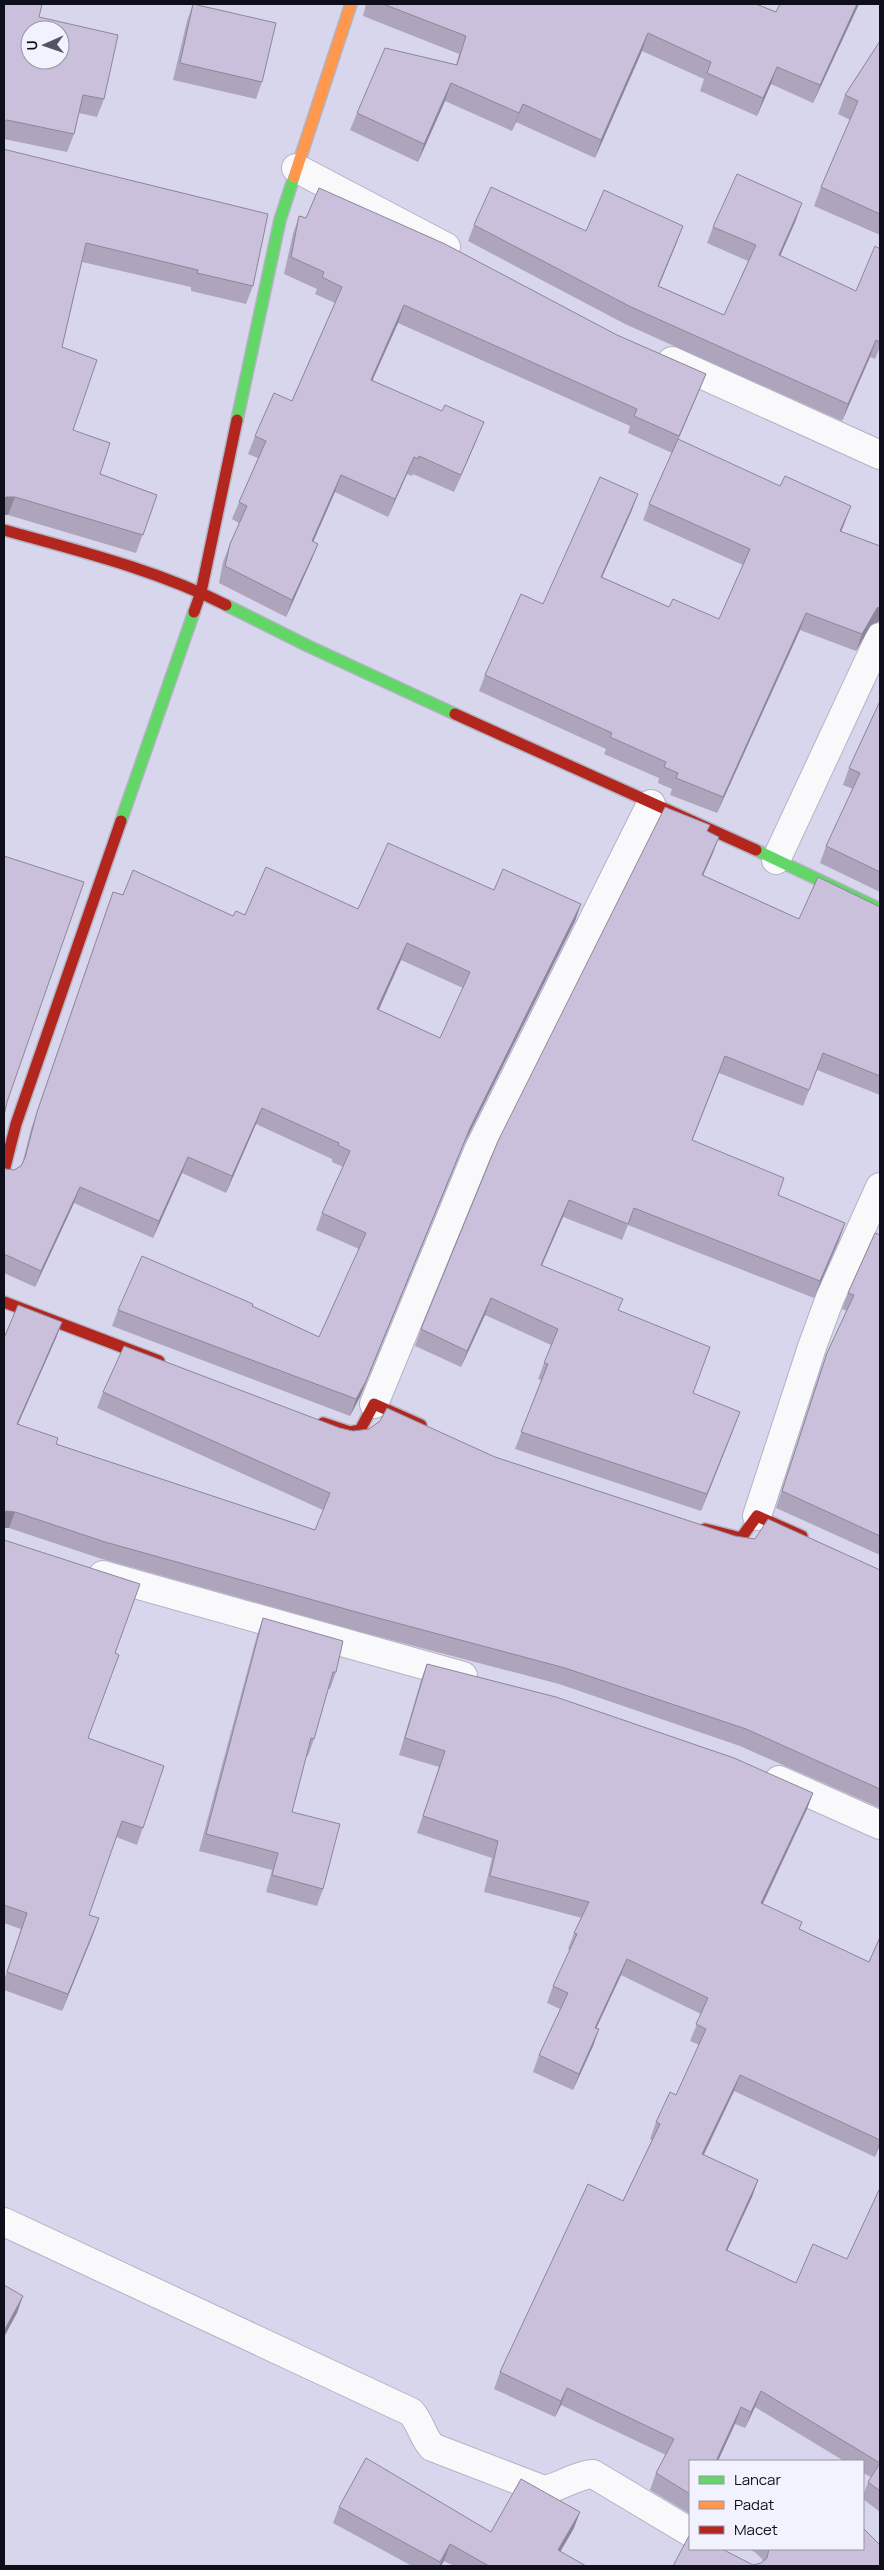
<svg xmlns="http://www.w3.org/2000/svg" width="884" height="2570" font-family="Manrope,sans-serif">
<rect width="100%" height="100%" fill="#d7d6ec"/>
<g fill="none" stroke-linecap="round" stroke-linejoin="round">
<g stroke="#b4b3c4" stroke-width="30">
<path id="street" d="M296,168L446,247
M672,361L880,455
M776,860L880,637
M374,1404L478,1151L651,804
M757,1516L812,1347L830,1298L880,1187
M103,1575L463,1676
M779,1780L880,1825
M4,2222L411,2412C421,2423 422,2436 432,2447L544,2490C562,2487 575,2475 593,2474L690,2532"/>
</g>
<g stroke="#b4b3c4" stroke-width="14">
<path id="fast" d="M237,420L280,220L294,177
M226,605L308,646L455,714
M121,821L194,612
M756,850L880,909"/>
</g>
<g stroke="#b4b3c4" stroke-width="14">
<path id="slow" d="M294,177L351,4"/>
</g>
<g stroke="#b4b3c4" stroke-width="14">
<path id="jam" d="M4,530C79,551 157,570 226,605
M194,612L201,592L237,420
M455,714L756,850
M4,1171L16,1124L121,821
M4,1302L159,1361
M323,1423L350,1432L360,1430L374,1404L421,1425
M705,1529L741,1538L757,1516L802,1536"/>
</g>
<use href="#street" stroke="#f9f9fc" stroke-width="28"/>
<use href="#fast" stroke="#63d668" stroke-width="11"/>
<use href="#slow" stroke="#ff974d" stroke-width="11"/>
<use href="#jam" stroke="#b3261e" stroke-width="11"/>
</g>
<path fill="#aea5bd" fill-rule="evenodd" d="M4,4L39,17L104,99L97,117L79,113L74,134L67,152L4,139Z
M193,4L262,82L256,99L173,80L187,21Z
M366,4H756L776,12L780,4H859L813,103L771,84L757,116L700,91L704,79L642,51L595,158L516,122L512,131L445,101L418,162L350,130L357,113L456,65L459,54L363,16Z
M880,41V235L814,206L821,187L850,120L838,114L845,95Z
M4,149L253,286L246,304L191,291V287L82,262L62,347L73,430L100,474L157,495L136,553L8,515Z
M299,216L617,335L706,374L699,391L677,443L845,522L841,532L880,546V622L871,625L856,651L800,630L717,813L670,795L672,789L658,783L659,778L604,754L606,749L479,691L485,675L543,604L632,510L602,577L669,607L719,619L743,565L643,520L649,504L672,453L628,433L630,426L398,323L372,380L477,439L454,492L413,474L412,476L407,474L388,517L335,492L313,542L318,544L311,561L286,617L219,583L223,562L230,544L239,523L232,519L239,502L258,458L248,454L255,436L292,401L335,303L315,294L317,289L284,274L293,234Z
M796,220L780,256L856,291L880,249V347L875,359L870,357L842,421L625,324L468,241L474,225L586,231L677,242L659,286L724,315L748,261L707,243L713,227Z
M880,701V892L820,863L826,846L853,789L843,785L849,768Z
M708,831L713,853L703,875L799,919L880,907V1095L817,1070L803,1106L719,1073L692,1141L778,1196L845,1223L839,1240L814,1298L628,1225L622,1240L563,1217L542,1265L619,1311L693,1393L734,1428L701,1511L515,1449L541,1380L538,1379L551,1345L485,1315L461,1367L415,1346L421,1329Z
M494,890L581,904L575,921L464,1144L360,1397L350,1416L112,1326L118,1310L252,1306L319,1337L359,1249L316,1230L322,1213L343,1167L332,1162V1159L256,1124L226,1193L182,1173L153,1238L74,1203L35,1287L4,1273V1168L6,1169L14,1170L21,1166L22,1164L31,1129L113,892L123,895L233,916L358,909ZM401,960L463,988L440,1038L379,1010Z
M880,1235V1555L776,1508L821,1369L827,1353L847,1311L842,1309L848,1293Z
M62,1322L56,1338L18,1424L56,1444L315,1530L323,1510L97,1408L103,1392L340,1428L353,1431L495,1457L735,1536L880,1570V1808L740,1746L559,1684L361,1632L99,1558L9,1528L4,1338Z
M4,1540L115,1653L88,1738L164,1766L137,1845L116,1837L89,1915L99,1918L62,2011L4,1990V1980L21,1929L4,1923Z
M263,1618L336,1672L330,1689H328L314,1739L308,1756H306L292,1812L323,1889L317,1906L266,1892L272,1870L199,1851L257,1635Z
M427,1664L813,1793L807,1809L763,1904L799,1929L869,1962L880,1937V2144L875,2157L734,2091L704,2155L758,2180L752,2197L727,2250L796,2283L847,2259L880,2191V2512L863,2499V2496L868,2482L871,2477L863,2473V2461H844L755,2407L745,2428L735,2424L690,2461V2514L650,2490L656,2473L666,2455L561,2405L555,2417L494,2389L500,2372L623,2201L652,2140L650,2139L656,2122L676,2095L699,2045L690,2041L701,2014L621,1975L596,2028L599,2029L593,2046L573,2090L533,2072L539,2055L560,2009L547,2003L553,1986L570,1950L568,1949L574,1933L582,1918L484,1892L492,1858L417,1833L439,1767L399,1755L421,1680Z
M339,2507L491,2532L574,2528L560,2552L586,2566H454L444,2561L441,2566H412L333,2523Z
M749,2549H863L880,2566H673L753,2565L761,2563L763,2562L762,2559L756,2553Z"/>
<path fill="#8d869a" d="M857,4H859L813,103L820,85Z
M648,33L642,51L595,158L601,140Z
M777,67L771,84L757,116L763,98Z
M451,83L445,101L418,162L424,144Z
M523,104L516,122L512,131L519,113Z
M802,203L796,220L773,272L779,255Z
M683,226L677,242L652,302L658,286Z
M404,305L398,323L365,397L371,380Z
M876,340L870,357L842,421L848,404Z
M706,374L699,391L672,453L679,436Z
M484,422L477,439L454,492L461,475Z
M414,457L407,474L388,517L395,499Z
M341,475L335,492L306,558L312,541Z
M638,494L632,510L595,593L601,577Z
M6,497H15L8,515H4V499Z
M851,506L845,522L834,548L840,531Z
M318,544L311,561L286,617L292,600Z
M880,607V618L879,621L871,625L856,651L862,634L877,608Z
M806,613L800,630L717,813L723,797Z
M719,837L713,853L696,891L702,875Z
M581,904L575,921L464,1144L360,1397L350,1416L356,1399L470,1128Z
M407,943L401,960L371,1026L377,1009Z
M262,1108L256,1124L226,1193L232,1176Z
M188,1157L182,1173L153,1238L159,1221Z
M80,1187L74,1203L35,1287L41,1271Z
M569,1200L563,1217L535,1281L541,1265Z
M845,1223L839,1240L814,1298L820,1281Z
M491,1298L485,1315L461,1367L467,1351Z
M62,1322L56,1338L11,1440L17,1424Z
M740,1412L734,1428L701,1511L707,1494Z
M6,1511L15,1512L9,1528H4V1513Z
M813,1793L807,1809L755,1920L761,1903Z
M99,1918L93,1935L62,2011L68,1994Z
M627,1959L621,1975L589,2044L595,2028Z
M599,2029L593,2046L573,2090L579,2074Z
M740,2075L734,2091L696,2170L702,2154Z
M880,2141V2144L875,2157Z
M758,2180L752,2197L720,2266L726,2250Z
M23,2296L17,2313L4,2337V2331Z
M567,2388L561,2405L555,2417L561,2401Z
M761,2391L755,2407L745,2428L751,2412Z
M741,2407L735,2424L718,2461H716Z
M580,2512L574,2528L552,2566L558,2550Z
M450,2544L444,2561L441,2566H439Z"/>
<path fill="#cac0dc" stroke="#8d869a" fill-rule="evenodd" d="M4,4H42L39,17L118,35L104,99L83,95L74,134L7,120L4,122ZM30,30H60V60H30Z
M193,4L276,23L262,82L180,63Z
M383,4H756L776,12L780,4H857L820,85L777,67L763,98L707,73L711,62L648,33L601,140L523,104L519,113L451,83L424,144L357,113L385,48L457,65L466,36Z
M880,41V214L821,187L858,101L845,95Z
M4,149L7,150L268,214L253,286L197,273L198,270L86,243L62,347L97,360L73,430L110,443L100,474L157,495L143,535L15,497H6L4,499Z
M737,174L802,203L779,255L856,291L875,246L880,249V342L876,340L848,404L631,307L474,225L491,187L586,231L604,190L683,226L658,286L724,315L756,245L713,227Z
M319,188L445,244L617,335L706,374L679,436L634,416L637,409L404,305L371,380L442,411L445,405L484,422L461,475L419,456L418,459L414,457L395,499L341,475L312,541L318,544L292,600L225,566L230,544L247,506L239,502L266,441L255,436L274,393L292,401L342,287L322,277L324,272L291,257L299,216L306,218Z
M678,439L780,486L785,476L851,506L840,531L880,546V607L877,608L862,634L806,613L723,797L676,778L678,773L664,767L666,762L610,737L612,733L485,675L521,594L543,604L600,477L638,494L601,577L669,607L673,599L719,619L750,549L649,504Z
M880,701V872L826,846L860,773L849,768Z
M665,807L710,825L707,831L719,837L702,875L799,919L818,877L880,907V1076L823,1053L809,1090L725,1056L692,1140L784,1178L778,1195L845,1223L820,1281L634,1208L628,1224L569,1200L541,1265L623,1299L618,1310L710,1347L693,1393L740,1412L707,1494L521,1432L548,1364L544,1363L558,1329L491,1298L467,1351L421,1329L498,1141Z
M388,843L494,890L503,869L581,904L470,1128L366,1381L356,1399L118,1310L142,1256L253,1304L252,1306L319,1337L366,1233L322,1213L350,1151L338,1145L339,1143L262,1108L232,1176L188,1157L159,1221L80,1187L41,1271L4,1254V1168L6,1169L14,1170L21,1166L25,1158L37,1112L113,892L123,895L133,870L233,916L236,911L245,915L266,867L358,909ZM407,943L470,972L440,1038L377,1009Z
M4,856L84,882L7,1102L4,1116Z
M875,1233L880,1235V1536L782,1491L827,1353L854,1295L848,1293Z
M18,1305L62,1322L17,1424L58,1438L56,1444L315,1530L330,1493L103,1392L124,1346L340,1428L353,1431L369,1429L380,1421L387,1408L495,1457L735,1536L755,1539L768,1519L880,1570V1789L746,1729L565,1668L367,1615L105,1542L15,1512L6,1511L4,1513V1338Z
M4,1540L140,1584L115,1653L119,1655L88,1738L164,1766L143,1828L122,1821L89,1915L99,1918L68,1994L7,1972L27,1913L4,1905Z
M263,1618L343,1641L336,1672H333L314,1739L311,1738L292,1812L340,1824L323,1889L272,1875L278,1853L206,1834Z
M427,1664L556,1697L734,1758L813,1793L761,1903L802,1922L799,1929L869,1962L880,1937V2140L740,2075L702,2154L758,2180L726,2250L796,2283L813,2244L847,2259L879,2190L880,2191V2491L868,2482L880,2463L761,2391L751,2412L741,2407L716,2461H690V2494L656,2473L674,2439L567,2388L561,2401L500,2372L588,2184L623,2201L660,2124L656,2122L670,2092L676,2095L706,2029L696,2024L708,1998L627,1959L595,2028L599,2029L579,2074L539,2055L568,1993L553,1986L577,1934L574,1933L589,1902L490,1876L498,1841L423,1816L445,1751L405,1738Z
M4,2285L23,2296L4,2331Z
M366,2458L491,2532L521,2479L580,2512L558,2550L586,2566H489L450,2544L440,2562L339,2507Z
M863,2528L880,2545V2566H673L690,2534V2549H722L753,2565L761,2563L767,2558L769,2549H863Z"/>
<rect width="884" height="2570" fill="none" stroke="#0f0e1b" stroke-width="10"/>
<rect x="689" y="2460" width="175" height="90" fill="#f2f1fe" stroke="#9796a3"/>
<rect x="699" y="2476" width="25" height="8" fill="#63d668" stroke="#9796a3"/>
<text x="734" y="2485" font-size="15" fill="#0f0e1b">Lancar</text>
<rect x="699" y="2501" width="25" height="8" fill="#ff974d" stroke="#9796a3"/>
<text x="734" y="2510" font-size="15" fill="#0f0e1b">Padat</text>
<rect x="699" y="2526" width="25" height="8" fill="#b3261e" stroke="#9796a3"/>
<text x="734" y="2535" font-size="15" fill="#0f0e1b">Macet</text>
<g transform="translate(45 45) rotate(268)"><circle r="24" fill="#f2f1fe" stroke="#9796a3"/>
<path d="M0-4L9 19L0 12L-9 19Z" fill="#555464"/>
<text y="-8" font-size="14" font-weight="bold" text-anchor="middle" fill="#0f0e1b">U</text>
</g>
</svg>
